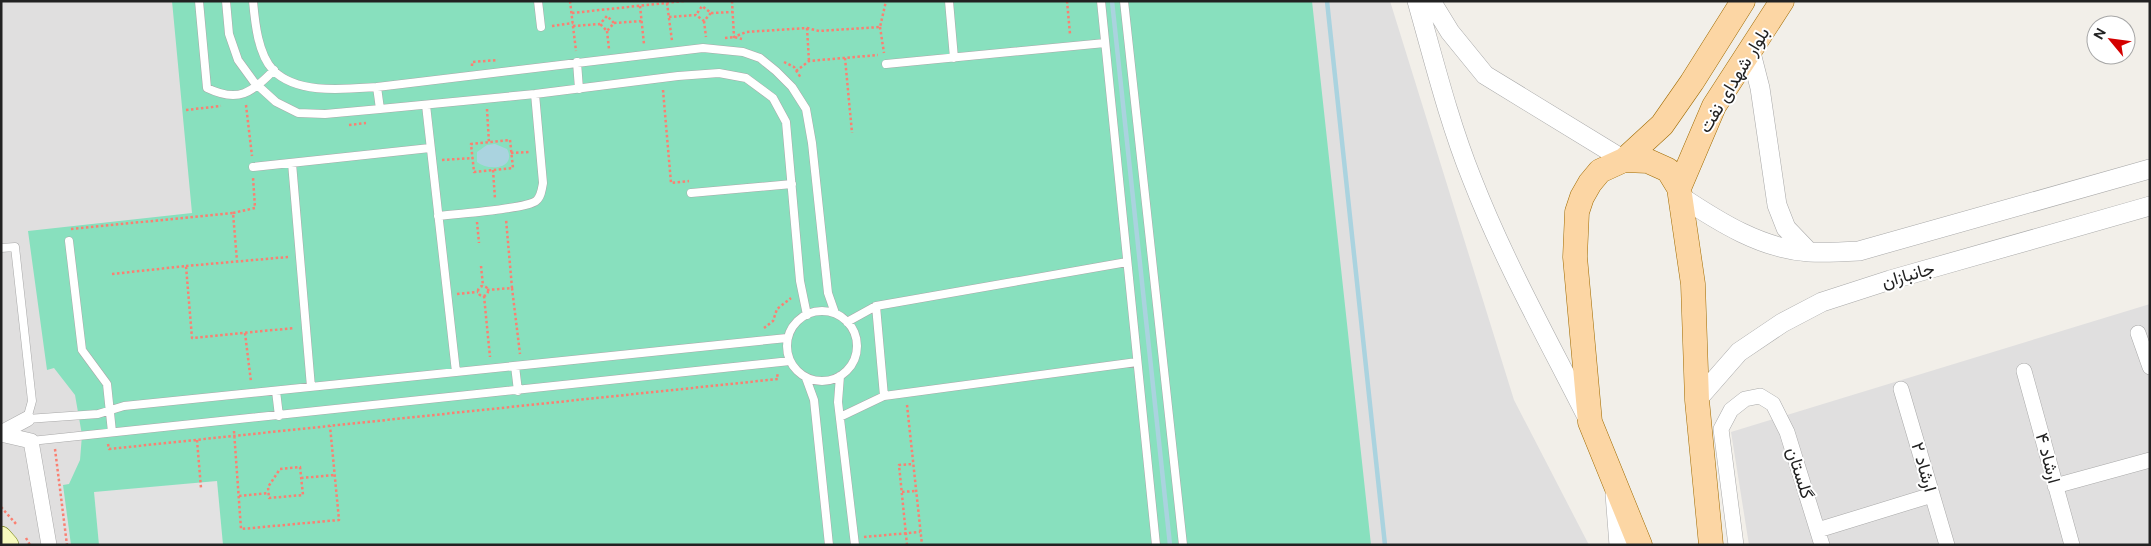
<svg xmlns="http://www.w3.org/2000/svg" width="2151" height="546" font-family="'DM Sans',Vazirmatn,sans-serif">
<rect width="100%" height="100%" fill="#f2efe9"/>
<path fill="#e0dfdf" d="M1,1H1390L1514,400L1589,545H1Z
M2150,304V545H1749L1731,432Z"/>
<path fill="#88e0be" d="M172,1H1312L1371,545H71L63,485L69,484L80,460L82,435L75,395L54,368L47,370L28,231L192,213Z"/>
<path fill="#e2e2e2" d="M217,481L223,545H99L94,492Z"/>
<path fill="#aad3df" d="M495,144L507,149C517,168 489,172 477,162V152L487,145Z"/>
<g fill="none" stroke-linecap="round" stroke-linejoin="round">
<path stroke="#aad3df" stroke-width="4.5" d="M1112,1L1170,545
M1327,1L1385,545"/>
<g stroke="#a9a9a9" stroke-width="9">
<path id="service" d="M199,1L207,88C238,103 252,93 274,70
M226,1L229,34L238,60L254,82L276,102L298,113L325,114L380,109L535,94L678,76L719,73L746,78L773,98L786,122L800,281L807,315
M253,1C255,23 258,54 273,70C297,95 346,89 377,87L703,48L743,52L760,58L776,71L792,87L806,109L812,143L828,293L835,313
M538,1L541,27
M949,1L954,58
M1101,1L1156,545
M1124,1L1183,545
M577,62L579,89
M886,64L1105,43
M377,87L380,109
M426,105L456,372
M292,163L311,387
M253,167L430,148
M691,193L792,184
M438,216C455,214 525,209 536,201C541,197 542,189 543,183L535,94
M69,241L82,350L107,384L112,432
M1,248L15,247L32,401L27,419L98,414L124,406L787,338
M876,306L884,396
M787 346a35 35 0 1 1 70 0a35 35 0 1 1-70 0Z
M847,322L876,306L1127,262
M515,366L518,391
M840,376L838,402L855,545
M806,378L814,400L829,545
M276,391L279,416
M840,417L884,396L1137,362
M31,441L790,361"/>
</g>
<g stroke="#a9a9a9" stroke-width="16">
<path id="minor" d="M2138,333L2150,367
M2024,371L2072,545
M1901,389L1947,545
M1,433L27,419
M1,434L31,441L49,545
M2055,486L2150,460
M1818,530L1932,495
M1736,545L1721,429L1731,410L1745,399L1760,396L1773,404L1787,432L1822,545"/>
</g>
<g stroke="#a9a9a9" stroke-width="20">
<path id="tertiary" d="M1417,1C1434,61 1449,122 1472,179C1504,261 1547,338 1586,415
M1431,1L1450,32L1485,75L1624,160
M1750,49L1760,88L1777,205L1786,228L1809,252
M1680,196C1719,222 1762,249 1809,252C1825,253 1842,252 1859,251L2150,169
M1697,400L1739,352L1782,323L1822,302L1890,280L2150,206
M1615,494L1619,545"/>
</g>
<g stroke="#707d05" stroke-width="22">
<path id="secondary" d="M1,537L8,545"/>
</g>
<g stroke="#a06b00" stroke-width="25">
<path id="primary" d="M1624,160L1662,125L1692,82L1743,1
M1679,188L1714,106L1782,1
M1640,545L1590,422L1575,257L1577,212L1582,197L1590,183L1600,171L1624,160L1648,161L1668,170L1679,188L1693,284L1697,400L1711,545"/>
</g>
<path stroke="#fa8072" stroke-width="2.5" stroke-dasharray="2.5 2.5" stroke-linecap="butt" d="M570,1L576,51
M732,1L734,37L746,32L807,28L819,31L880,27L886,1
M1067,1L1070,34
M667,3L672,41
M640,6L644,44
M572,13L684,1
M711,13L733,12
M669,17L696,15L704,21L711,13L702,6L696,15
M704,21L706,37
M614,23L642,21
M552,26L573,23
M573,26L600,24L607,16L614,23L607,31L600,24
M880,27L884,53
M807,28L809,61
M607,31L609,49
M725,38L734,37L742,39
M845,58L852,133
M784,62L794,67L801,78
M472,66V62L498,60
M796,71L809,61L878,55
M663,90L671,183L689,181
M246,105L252,156
M487,109L489,143
M186,110L221,106
M349,125L366,123
M510,140L513,168L474,172L471,144Z
M511,153L530,152
M442,160L473,158
M493,170L495,199
M233,213L255,208L253,177
M477,222L479,243
M71,229L233,213L237,261
M186,266L288,257
M481,266L483,286
M112,274L186,266L192,338L294,328
M478 291a5 5 0 1 1 10 0a5 5 0 1 1-10 0Z
M512,288L520,354
M487,290L512,288L506,219
M457,294L478,292
M484,296L490,357
M764,328L773,321L777,309L791,298
M245,333L251,382
M907,405L922,545
M234,431L241,529L339,520L330,426
M197,440L201,488
M108,444L109,449L778,379L777,373
M55,449L67,545
M300,467L303,495L269,498L268,487L280,469Z
M301,478L335,475
M902,492L915,491
M239,496L269,493
M1,507L17,525
M864,537L920,532
M26,538L30,545
M907,545L899,465L913,464"/>
<use href="#service" stroke="#fff" stroke-width="8"/>
<use href="#minor" stroke="#fff" stroke-width="15"/>
<use href="#tertiary" stroke="#fff" stroke-width="19"/>
<use href="#secondary" stroke="#f7fabf" stroke-width="21"/>
<use href="#primary" stroke="#fcd6a4" stroke-width="24"/>
</g>
<g text-anchor="middle" dominant-baseline="central" stroke-width="4" stroke-linejoin="round" paint-order="stroke">
<g font-size="18" fill="#222" stroke="#fff">
<text transform="translate(1734 80) rotate(-59)">بلوار شهدای نفت</text>
<text transform="translate(1908 275) rotate(-16)">جانبازان</text>
<text transform="translate(2048 458) rotate(75)">ارشاد ۴</text>
<text transform="translate(1924 467) rotate(74)">ارشاد ۲</text>
<text transform="translate(1800 473) rotate(73)">گلستان</text>
</g>
</g>
<rect width="2151" height="546" fill="none" stroke="#222222" stroke-width="5"/>
<g transform="translate(2111 40) rotate(299)"><circle r="24" fill="#ffffff" stroke="#a7a7a7"/>
<path d="M0-4L9 19L0 12L-9 19Z" fill="#d40000"/>
<text y="-8" font-size="14" font-weight="bold" text-anchor="middle" fill="#222222">N</text>
</g>
</svg>
